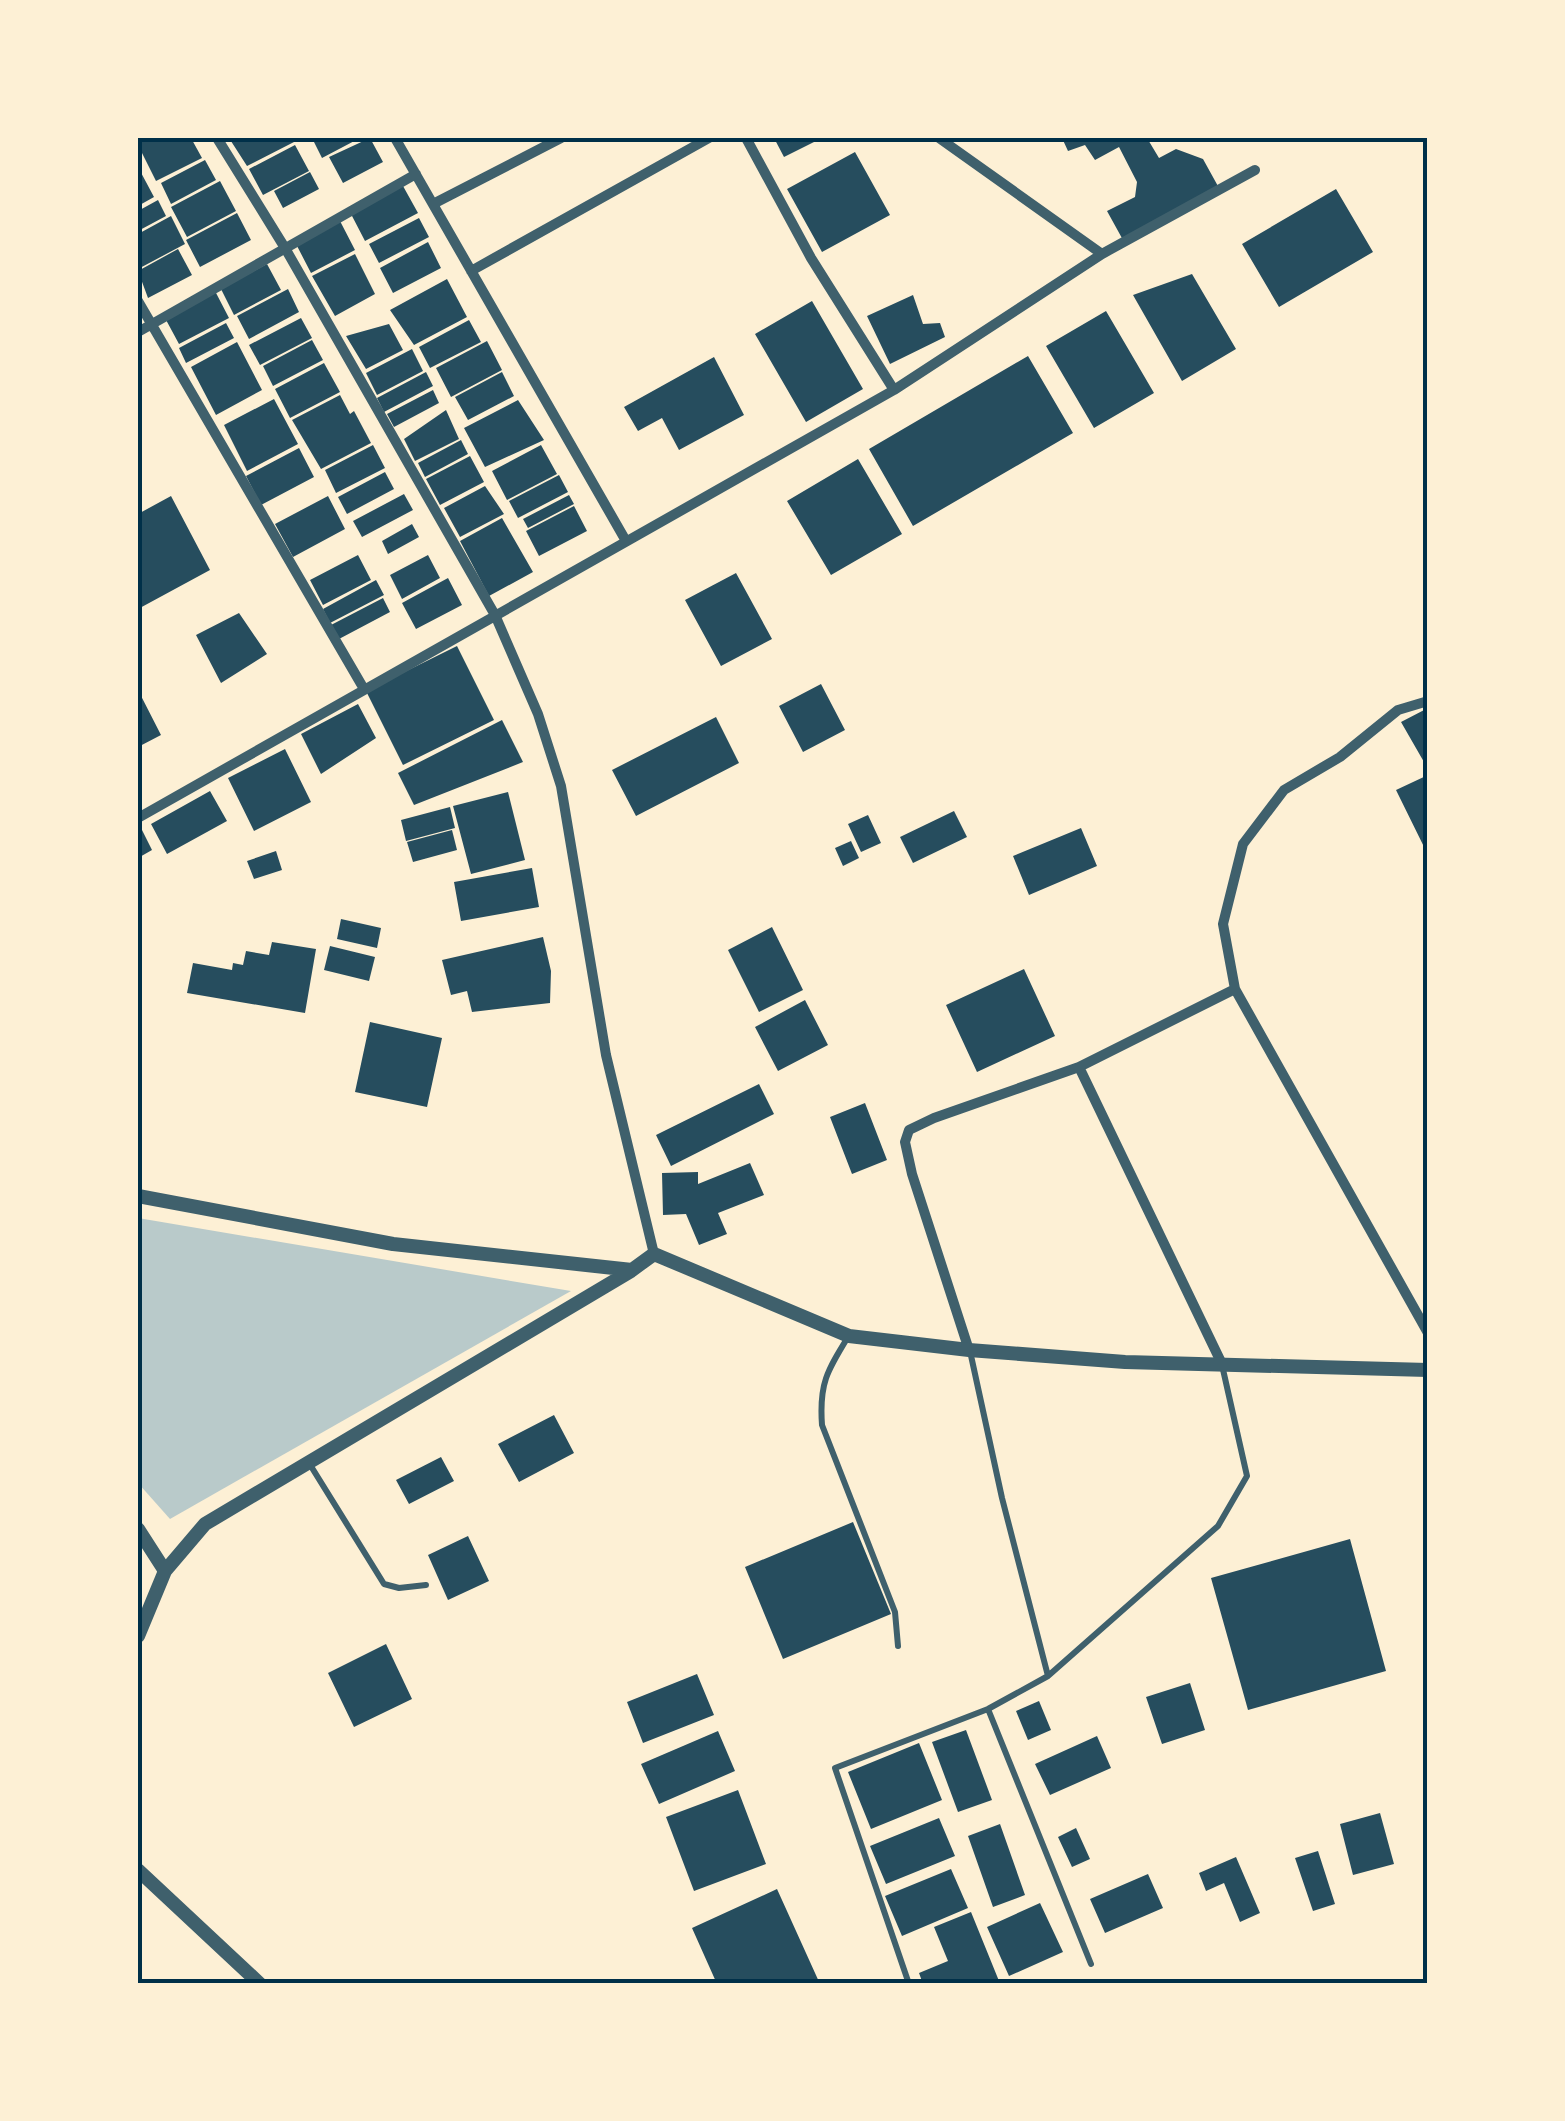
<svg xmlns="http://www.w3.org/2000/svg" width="1565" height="2121" font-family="Overpass,sans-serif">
<rect width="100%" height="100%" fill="#fdf0d5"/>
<path fill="#b9caca" d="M138,1218L571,1291L170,1519L138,1483Z"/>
<path fill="#264d5e" d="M138,138H191L202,158L156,181L138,145Z
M229,138H292L294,142L247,166Z
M312,138H360L322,158Z
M370,138L383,162L343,183L329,157Z
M774,138H822L784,157Z
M1062,138H1147L1159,158L1176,149L1203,159L1219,188L1123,240L1107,211L1135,197L1137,182L1119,147L1095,160L1085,145L1068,151Z
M295,145L309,171L263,195L249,169Z
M855,152L890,215L822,252L787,189Z
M205,160L216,180L171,204L161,183Z
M138,167L154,197L138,206Z
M310,172L319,189L283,208L274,191Z
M220,181L236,211L187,237L171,207Z
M403,186L418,213L365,241L351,214Z
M1336,189L1373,252L1279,307L1242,244Z
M158,200L166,216L138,231V211Z
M237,213L251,240L200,267L186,240Z
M171,216L185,244L138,269V234Z
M419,218L429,237L379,263L369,244Z
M340,221L355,250L311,273L296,244Z
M428,242L441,268L393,293L380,268Z
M178,249L192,275L148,298L138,271Z
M355,254L375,294L335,316L312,276Z
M267,264L281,290L234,315L221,289Z
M1192,274L1236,349L1182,381L1133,295Z
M447,279L467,317L414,345L390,310Z
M288,289L299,312L249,339L237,316Z
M215,291L229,318L179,344L165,318Z
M913,295L923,324L940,323L945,337L890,364L867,316Z
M812,301L863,389L806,422L755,334Z
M1106,311L1154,393L1094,428L1046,346Z
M301,318L312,338L260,365L249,345Z
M469,320L481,342L430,368L419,347Z
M226,323L234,338L186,363L179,348Z
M389,324L403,350L366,369L346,336Z
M312,340L323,360L273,386L263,366Z
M487,341L502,370L451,397L436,368Z
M237,342L262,390L216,415L191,367Z
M412,349L423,371L377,395L366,373Z
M1028,356L1073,433L913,526L869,449Z
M714,357L744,415L679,450L662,418L638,431L624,407Z
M324,363L340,392L290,418L275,389Z
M426,372L433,386L384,412L377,398Z
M502,372L514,396L468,420L455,397Z
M433,390L439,403L394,427L387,414Z
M340,395L350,414L354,411L371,443L321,469L292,420Z
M274,399L298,444L247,471L224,425Z
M518,400L544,440L485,467L464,428Z
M446,410L459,439L415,461L404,439Z
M461,440L468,454L425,477L418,463Z
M373,445L385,468L336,493L325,470Z
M541,445L557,474L507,500L492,471Z
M299,448L314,477L261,505L246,476Z
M470,456L484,482L440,505L426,479Z
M858,459L902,534L831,575L787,501Z
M385,472L394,489L347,514L338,497Z
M559,475L568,492L518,518L509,501Z
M485,486L504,514L460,537L444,508Z
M404,494L413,510L362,537L353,521Z
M569,495L574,504L528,528L523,519Z
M171,496L210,570L138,609V514Z
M328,496L345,529L293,557L275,524Z
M574,506L587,531L539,556L526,531Z
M502,518L533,572L489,596L460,541Z
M412,524L419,537L388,554L382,541Z
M358,555L371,580L323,605L310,580Z
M428,555L440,578L402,599L390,575Z
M736,573L772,639L721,666L685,600Z
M448,578L462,605L416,629L402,603Z
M376,580L384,595L330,623L323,609Z
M383,598L390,612L339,639L331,625Z
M239,613L267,654L221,683L196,635Z
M457,646L494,720L403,765L366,691Z
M821,684L845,730L803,752L779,706Z
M138,690L161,735L138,747Z
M358,704L376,738L321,774L301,734Z
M1428,708V769L1401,722Z
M716,717L739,763L636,816L612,770Z
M502,720L523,762L414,805L398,773Z
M285,749L311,802L254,831L228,778Z
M1428,775V855L1396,790Z
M210,791L227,821L167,854L151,824Z
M508,792L525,860L471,874L453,806Z
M450,807L455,828L406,841L401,820Z
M954,811L967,837L913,863L900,837Z
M868,815L881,843L861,852L848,824Z
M138,822L152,850L138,858Z
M1081,828L1097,866L1029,895L1013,856Z
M452,830L457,850L413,862L407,842Z
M851,841L859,858L843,866L835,848Z
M276,851L282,870L254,879L247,861Z
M532,868L539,907L461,921L454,882Z
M341,919L381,928L377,948L337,939Z
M772,927L803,990L759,1012L728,950Z
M543,937L551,971L550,1003L472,1012L467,991L451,995L442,960Z
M272,942L316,949L305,1013L187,993L193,963L232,970L233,963L243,965L246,951L269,955Z
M330,946L375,957L369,981L324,970Z
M1024,969L1055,1036L977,1072L946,1005Z
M805,1000L828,1045L778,1071L755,1027Z
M370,1022L442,1038L427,1107L355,1092Z
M759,1084L774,1114L671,1166L656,1135Z
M865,1103L887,1160L852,1174L830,1117Z
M750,1163L764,1195L718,1213L727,1234L699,1245L686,1214L663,1215L662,1173L698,1172V1184Z
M554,1415L574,1453L519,1482L498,1444Z
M441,1457L454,1481L409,1504L396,1480Z
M853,1522L891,1614L783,1659L745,1567Z
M468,1536L489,1581L448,1600L428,1555Z
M1350,1539L1386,1671L1248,1710L1211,1578Z
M386,1644L412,1699L354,1727L328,1673Z
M697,1674L714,1715L643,1743L627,1702Z
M1190,1683L1205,1730L1162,1744L1146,1697Z
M1039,1701L1051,1730L1028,1740L1016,1711Z
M966,1730L992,1800L958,1812L932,1742Z
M718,1731L735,1771L659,1804L641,1764Z
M1097,1736L1111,1768L1050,1795L1035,1764Z
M919,1743L942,1800L871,1829L848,1772Z
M738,1790L766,1864L694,1891L666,1817Z
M1380,1813L1394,1864L1353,1875L1340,1824Z
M939,1818L955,1856L886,1884L870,1846Z
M1000,1824L1025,1895L993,1907L968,1836Z
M1076,1828L1090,1859L1072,1867L1058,1837Z
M1318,1851L1335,1904L1313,1911L1295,1858Z
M1236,1857L1260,1913L1240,1922L1224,1883L1206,1891L1199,1873Z
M951,1869L968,1908L902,1936L885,1896Z
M1148,1874L1163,1908L1105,1933L1090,1899Z
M777,1889L820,1984H717L692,1928Z
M1040,1903L1063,1952L1009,1976L987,1927Z
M971,1912L999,1981L923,1984L919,1973L948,1961L934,1927Z"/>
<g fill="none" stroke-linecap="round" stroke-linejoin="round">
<path stroke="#3f606c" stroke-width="6" d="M848,1337C827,1371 819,1384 822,1425L895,1612L898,1646
M970,1351L1002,1498L1048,1676
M309,1463L384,1584L399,1588L426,1585
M988,1709L1091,1964
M138,1982L142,1984
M909,1984L835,1768L988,1709L1048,1676L1218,1526L1247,1476L1222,1365"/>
<path stroke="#3f606c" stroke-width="10" d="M217,138L285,248L495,615L538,714L561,786L606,1055L654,1254
M395,138L626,541
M746,138L811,258L894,390
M939,138L1102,254
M433,204L561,138
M471,271L709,138
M138,301L364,689
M138,332L416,174
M1428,701L1398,710L1340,757L1284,790L1243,844L1223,924L1235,989L1428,1333
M138,818L894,390L1102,254L1255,170
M969,1350L912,1174L905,1142L909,1130L934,1118L1079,1067
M1222,1364L1079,1067L1235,989"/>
<path stroke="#3f606c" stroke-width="14" d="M138,1196L393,1244L632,1270L654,1254L849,1336L969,1350L1125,1362L1428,1370
M138,1529L165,1571
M138,1636L165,1571L205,1524L631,1271
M138,1870L260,1984"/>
</g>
<rect width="1565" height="2121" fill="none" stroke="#fdf0d5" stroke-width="280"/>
<rect x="140" y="140" width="1285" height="1841" fill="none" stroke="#003049" stroke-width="4"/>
</svg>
